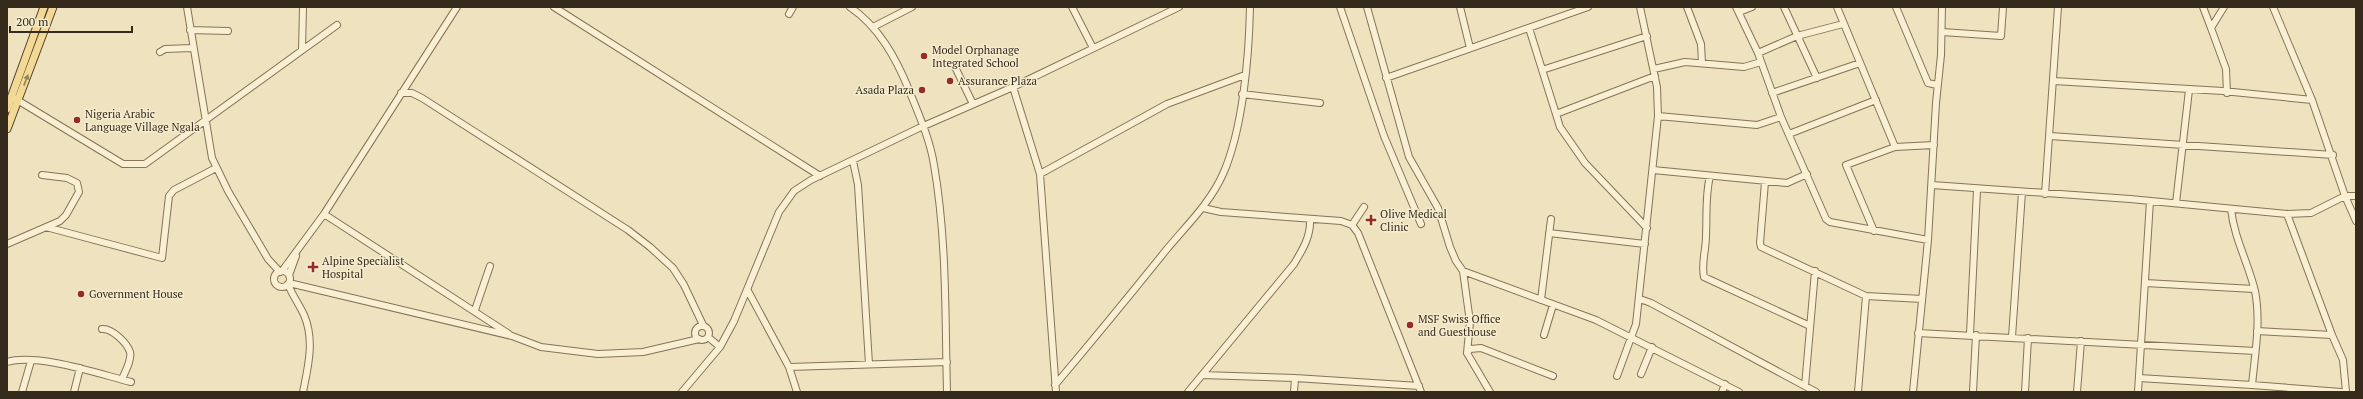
<svg xmlns="http://www.w3.org/2000/svg" width="2363" height="399" font-family="'PT Serif',serif">
<rect width="100%" height="100%" fill="#eee2bf"/>
<g fill="none" stroke-linecap="round" stroke-linejoin="round">
<g stroke="#867358" stroke-width="8">
<path id="minor" d="M187,7L212,158L228,191L268,259L280,272
M554,7L820,176
M850,7C879,27 896,58 909,90C918,113 930,139 934,165C947,240 945,316 947,392
M1072,7L1093,48
M1340,7L1384,136L1421,224
M1367,7L1409,157L1438,208L1450,247L1456,261L1463,271L1470,322L1467,353L1490,392
M1460,7L1470,48
M1687,7L1701,44L1702,63
M1736,7L1758,53L1781,117L1826,219L1830,222L1928,240
M1784,7L1817,78
M1837,7L1895,147
M1896,7L1928,83L1937,85
M2203,7L2211,28
M2224,7L2211,28L2226,69L2227,93
M2273,7L2312,100L2345,196L2356,221
M1739,12L1752,7
M789,14L793,7
M873,27L912,7
M1529,28L1560,127L1585,163L1647,228
M190,30L228,31
M1942,32L2001,36L2003,7
M302,50L303,7
M160,52L165,49L192,48
M1758,53L1797,36L1843,24
M955,67L973,104
M1654,69L1685,62L1744,67L1761,62
M1542,70L1647,36
M1386,78L1588,7
M2054,81L2223,91L2312,100
M1013,87L1040,174L1056,392
M401,93H412L422,98L628,230L650,247L673,268L684,285L703,325
M1772,93L1860,63
M1242,94L1320,103
M14,98L123,164H145L337,25
M1556,114L1655,76
M1658,116L1757,125L1781,117
M1789,134L1876,100
M2050,136L2333,155
M853,161L858,185L869,364
M1653,170L1787,183L1807,174
M1040,174L1167,104L1245,75
M1710,176C1705,196 1707,216 1706,236C1706,250 1701,264 1704,277L1810,326
M1765,182L1760,243L1761,247L1866,296L1922,299
M1932,185L2130,199L2287,214L2311,213L2345,196H2356
M2045,194L2058,7
M2176,203L2189,90
M1203,208L1221,212L1341,221L1352,225L1358,233L1421,392
M324,214L509,334
M2287,214L2332,335
M1352,225L1364,207
M46,227L162,258L169,196L174,190L216,168
M1874,231L1846,165L1895,147L1934,145
M1549,233L1645,244
M7,244L60,221L66,215L79,192L77,183L67,178L42,175
M282,271L324,214L457,7
M1463,271L1596,320L1739,392
M274 279a8 8 0 1 1 16 0a8 8 0 1 1-16 0Z
M289,275L296,256
M289,283L512,336L541,347L598,354L643,352L699,339
M2145,283L2254,289
M288,284C292,295 299,304 304,315C315,340 308,367 303,392
M748,291L789,367L797,392
M1640,299L1651,303L1816,392
M1541,300L1551,219
M475,310L490,266
M695 333a7 7 0 1 1 14 0a7 7 0 1 1-14 0Z
M102,329C112,328 127,343 130,352C132,360 125,372 122,379
M2257,331L2332,335L2343,360L2346,392
M1918,333L2255,351
M1970,334L1977,190
M1544,335L1553,305
M708,337L720,347
M2012,337L2022,192
M1467,353L1470,349L1481,348L1553,376
M7,362C38,353 99,374 131,382
M789,367L947,362
M1641,374L1652,347
M1202,375L1295,378L1419,386
M1617,376L1636,324L1658,116L1657,87L1640,7
M2139,378L2252,385C2255,354 2261,321 2255,291C2248,262 2234,238 2231,209
M1055,385C1093,340 1130,295 1167,249C1187,225 1210,203 1223,174C1243,129 1249,56 1250,7
M2252,385L2341,392
M1805,386L1815,271
M22,392L31,361
M74,392L80,368
M682,392L720,347L734,321L779,212L794,191L811,180L919,128L1013,87L1179,7
M1188,392L1294,264C1303,249 1311,236 1310,219
M1294,392L1295,378
M1722,392L1725,384
M1858,392L1866,296
M1913,392L1928,240L1936,103L1941,55L1942,7
M1973,392L1976,335
M2025,392L2028,338
M2077,392L2081,341
M2138,392L2150,201"/>
</g>
<g stroke="#54412c" stroke-width="9">
<path id="major" d="M7,109L44,7
M7,129L53,7"/>
</g>
<use href="#minor" stroke="#f9efd3" stroke-width="6"/>
<use href="#major" stroke="#f2d996" stroke-width="7"/>
</g>
<defs><path id="oneway-solid" d="M-6-.8H1V-3.2L6.5 0L1 3.2V.8H-6Z"/></defs>
<use fill="#948259" href="#oneway-solid" transform="translate(26 80) rotate(-69)"/>
<g fill="#952c28" stroke="#f5eccf" stroke-width="1.5">
<circle cx="924" cy="56" r="4"/>
<circle cx="950" cy="81" r="4"/>
<circle cx="922" cy="90" r="4"/>
<circle cx="77" cy="120" r="4"/>
<path d="M1369 214h4v4h4v4h-4v4h-4v-4h-4v-4h4z"/>
<path d="M311 261h4v4h4v4h-4v4h-4v-4h-4v-4h4z"/>
<circle cx="81" cy="294" r="4"/>
<circle cx="1410" cy="325" r="4"/>
</g>
<g text-anchor="middle" dominant-baseline="central" stroke-width="3" stroke-linejoin="round" paint-order="stroke">
<g font-size="11" fill="#362a1c" stroke="#f5eccf" text-anchor="start">
<text x="932" y="50">Model Orphanage<tspan x="932" dy="13">Integrated School</tspan></text>
<text x="958" y="81">Assurance Plaza</text>
<text x="914" y="90" text-anchor="end">Asada Plaza</text>
<text x="85" y="114">Nigeria Arabic<tspan x="85" dy="13">Language Village Ngala</tspan></text>
<text x="1380" y="214">Olive Medical<tspan x="1380" dy="13">Clinic</tspan></text>
<text x="322" y="261">Alpine Specialist<tspan x="322" dy="13">Hospital</tspan></text>
<text x="89" y="294">Government House</text>
<text x="1418" y="319">MSF Swiss Office<tspan x="1418" dy="13">and Guesthouse</tspan></text>
</g>
</g>
<rect width="2363" height="399" fill="none" stroke="#362a1c" stroke-width="16"/>
<path d="M10 26v6h122v-6" fill="none" stroke="#362a1c" stroke-width="2"/>
<text x="16" y="26" font-size="12" fill="#362a1c" stroke="#f5eccf" stroke-width="3" paint-order="stroke">200 m</text>
</svg>
